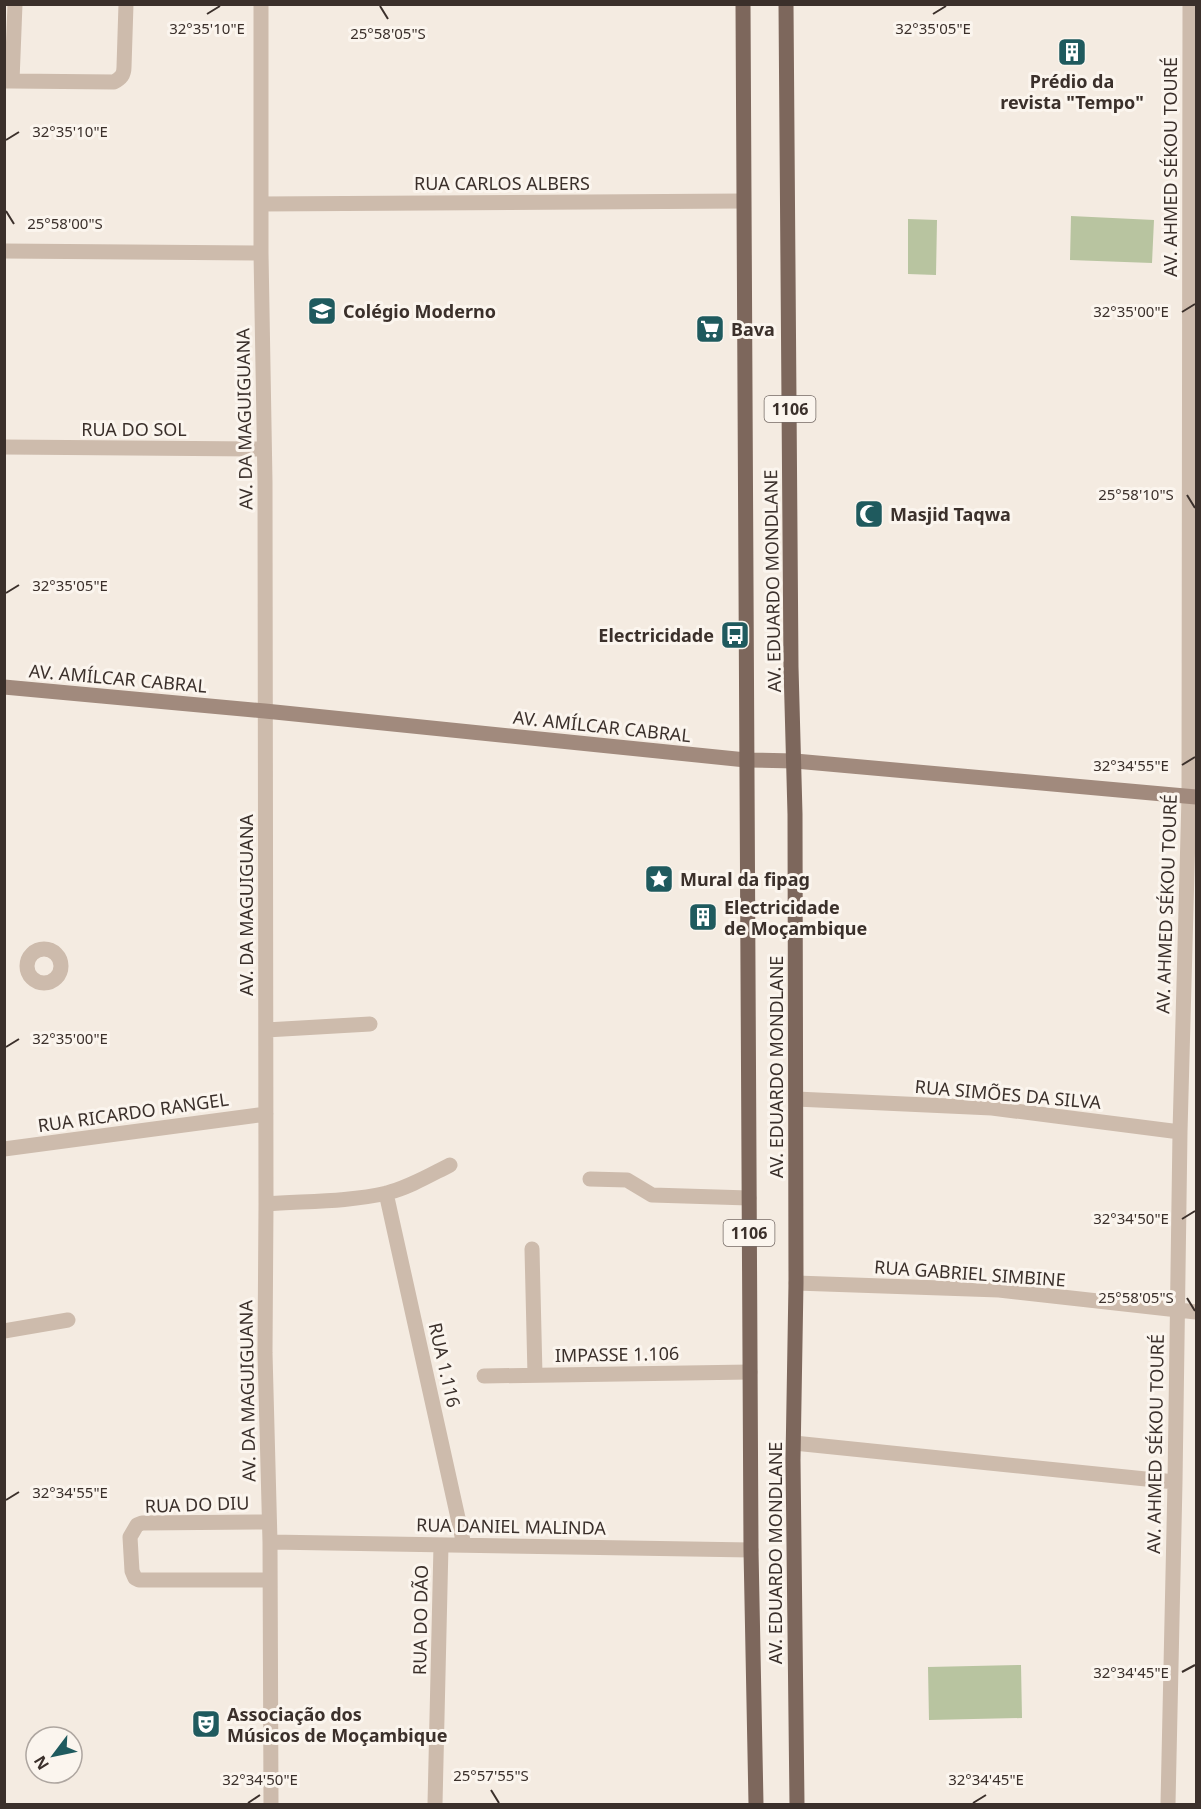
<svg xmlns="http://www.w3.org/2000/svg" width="1201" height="1809" font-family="'Noto Sans',sans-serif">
<rect width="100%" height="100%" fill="#f4ebe1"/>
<path fill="#b8c4a0" d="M1071,216L1154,220L1152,263L1070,260Z
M908,219L937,220L936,275L908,274Z
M1021,1665L1022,1718L929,1720L928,1667Z"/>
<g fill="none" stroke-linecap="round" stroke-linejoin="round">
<path stroke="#cdbbac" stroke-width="15" d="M261,4V253L265,482L266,1204L265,1353L270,1542L271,1804
M4,81H12L15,4
M12,81L114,82C121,78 124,75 124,67L126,4
M262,204L743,201
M4,251L261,253
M4,447L263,449
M27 966a17 17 0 1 1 34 0a17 17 0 1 1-34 0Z
M266,1030L370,1024
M796,1099L992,1108L1180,1132
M4,1149L266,1114
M590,1179L627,1180L652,1195L749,1198
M386,1193L464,1545
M266,1204C306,1201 348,1202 387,1193C410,1187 430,1175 450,1165
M532,1249L535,1375
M796,1283L999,1290L1196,1312
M4,1331L68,1320
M484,1376L750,1372
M794,1443L1175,1482
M268,1522L142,1523L137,1525L130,1537L132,1571L135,1578L139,1580H269
M270,1542L751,1550
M435,1804L441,1545
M1168,1804L1175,1482L1180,1132L1189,797L1190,4"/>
<path stroke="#a18a7d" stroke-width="15" d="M4,687L265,711L746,760L795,761L1196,797"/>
<path stroke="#7d675c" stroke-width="15" d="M743,4L751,1550L756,1804
M786,4L791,667L795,814L796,1283L793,1460L797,1804"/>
</g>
<path fill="none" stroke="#3b302b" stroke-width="2" d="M380,6L388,19M207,14L220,6M933,14L946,6M6,140L19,132M6,211L14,224M1182,312L1195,304M1187,495L1195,508M6,593L19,585M1182,765L1195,757M6,1047L19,1039M1182,1219L1195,1211M1187,1298L1195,1311M6,1500L19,1492M1182,1672L1195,1665M491,1790L499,1803M248,1803L260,1795M973,1803L986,1795"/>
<defs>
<g id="building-square" transform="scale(1.5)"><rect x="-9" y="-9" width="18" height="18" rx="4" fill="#1f5a5e" stroke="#fbf5ee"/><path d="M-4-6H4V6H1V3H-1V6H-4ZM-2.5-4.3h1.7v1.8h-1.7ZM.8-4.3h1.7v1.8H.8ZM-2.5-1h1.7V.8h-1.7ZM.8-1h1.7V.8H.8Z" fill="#fff"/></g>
<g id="school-square" transform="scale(1.5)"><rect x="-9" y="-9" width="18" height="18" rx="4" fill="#1f5a5e" stroke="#fbf5ee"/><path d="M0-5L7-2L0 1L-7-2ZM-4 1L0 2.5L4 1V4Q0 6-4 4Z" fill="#fff"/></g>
<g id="supermarket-square" transform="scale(1.5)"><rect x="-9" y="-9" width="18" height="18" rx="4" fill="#1f5a5e" stroke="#fbf5ee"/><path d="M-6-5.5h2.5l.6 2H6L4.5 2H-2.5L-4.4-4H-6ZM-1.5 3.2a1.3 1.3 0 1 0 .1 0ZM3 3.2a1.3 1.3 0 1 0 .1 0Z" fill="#fff"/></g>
<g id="mosque-square" transform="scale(1.5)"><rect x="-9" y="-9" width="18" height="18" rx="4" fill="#1f5a5e" stroke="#fbf5ee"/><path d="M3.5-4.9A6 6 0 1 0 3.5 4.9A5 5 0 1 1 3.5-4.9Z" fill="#fff"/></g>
<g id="bus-square" transform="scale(1.5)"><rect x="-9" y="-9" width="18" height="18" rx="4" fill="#1f5a5e" stroke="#fbf5ee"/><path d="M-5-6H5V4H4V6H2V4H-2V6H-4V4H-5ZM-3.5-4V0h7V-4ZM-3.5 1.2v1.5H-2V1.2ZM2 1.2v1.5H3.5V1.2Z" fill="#fff"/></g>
<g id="sight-square" transform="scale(1.5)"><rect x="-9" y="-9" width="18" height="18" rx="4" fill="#1f5a5e" stroke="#fbf5ee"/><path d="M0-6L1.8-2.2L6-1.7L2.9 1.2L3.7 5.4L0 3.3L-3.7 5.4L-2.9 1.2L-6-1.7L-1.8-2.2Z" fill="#fff"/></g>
<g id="theatre-square" transform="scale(1.5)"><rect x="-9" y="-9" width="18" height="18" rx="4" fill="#1f5a5e" stroke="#fbf5ee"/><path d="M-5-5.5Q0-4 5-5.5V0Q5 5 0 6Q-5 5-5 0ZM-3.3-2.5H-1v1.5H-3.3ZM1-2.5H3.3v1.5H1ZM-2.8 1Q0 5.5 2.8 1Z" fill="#fff"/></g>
</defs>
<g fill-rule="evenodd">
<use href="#building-square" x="1072" y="52"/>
<use href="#school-square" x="322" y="311"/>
<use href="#supermarket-square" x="710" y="329"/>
<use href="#mosque-square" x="869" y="514"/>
<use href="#bus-square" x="735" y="635"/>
<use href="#sight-square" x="659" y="879"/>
<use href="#building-square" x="703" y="917"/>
<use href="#theatre-square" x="206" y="1724"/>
</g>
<g text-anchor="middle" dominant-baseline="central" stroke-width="6" stroke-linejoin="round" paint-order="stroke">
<g fill="#fbf5ee" stroke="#756b66" stroke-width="1.5">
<rect x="764.5" y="396" width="51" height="26" rx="4.5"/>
<rect x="723.5" y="1220" width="51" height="26" rx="4.5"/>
</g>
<g font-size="16" font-weight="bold" fill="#3b302b">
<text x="790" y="409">1106</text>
<text x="749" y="1233">1106</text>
</g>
<g font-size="18" font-weight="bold" fill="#3b302b" stroke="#fbf5ee" text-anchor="start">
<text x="1072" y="81" text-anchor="middle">Prédio da<tspan x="1072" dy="21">revista "Tempo"</tspan></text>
<text x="343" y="311">Colégio Moderno</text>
<text x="731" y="329">Bava</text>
<text x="890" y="514">Masjid Taqwa</text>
<text x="714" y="635" text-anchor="end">Electricidade</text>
<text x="680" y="879">Mural da fipag</text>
<text x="724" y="907">Electricidade<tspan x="724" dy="21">de Moçambique</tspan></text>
<text x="227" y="1714">Associação dos<tspan x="227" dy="21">Músicos de Moçambique</tspan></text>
</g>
<g font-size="18" fill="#3b302b" stroke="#fbf5ee">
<text transform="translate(1170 167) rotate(-90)">AV. AHMED SÉKOU TOURÉ</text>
<text x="502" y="183">RUA CARLOS ALBERS</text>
<text transform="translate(244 419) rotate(-91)">AV. DA MAGUIGUANA</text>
<text x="134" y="429">RUA DO SOL</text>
<text transform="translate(772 581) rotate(-91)">AV. EDUARDO MONDLANE</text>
<text transform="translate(118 678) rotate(5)">AV. AMÍLCAR CABRAL</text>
<text transform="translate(602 726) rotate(6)">AV. AMÍLCAR CABRAL</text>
<text transform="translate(1166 904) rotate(-88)">AV. AHMED SÉKOU TOURÉ</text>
<text transform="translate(246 905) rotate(-90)">AV. DA MAGUIGUANA</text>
<text transform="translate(776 1067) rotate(-90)">AV. EDUARDO MONDLANE</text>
<text transform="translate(1008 1094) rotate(5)">RUA SIMÕES DA SILVA</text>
<text transform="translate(133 1112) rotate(-8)">RUA RICARDO RANGEL</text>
<text transform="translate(970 1273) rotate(4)">RUA GABRIEL SIMBINE</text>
<text transform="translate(617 1354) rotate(-1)">IMPASSE 1.106</text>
<text transform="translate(445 1365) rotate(77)">RUA 1.116</text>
<text transform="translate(247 1391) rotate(-91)">AV. DA MAGUIGUANA</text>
<text transform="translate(1155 1444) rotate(-89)">AV. AHMED SÉKOU TOURÉ</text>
<text transform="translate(197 1504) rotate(-2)">RUA DO DIU</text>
<text transform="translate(511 1526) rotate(1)">RUA DANIEL MALINDA</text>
<text transform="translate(775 1553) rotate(-90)">AV. EDUARDO MONDLANE</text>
<text transform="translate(420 1620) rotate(-89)">RUA DO DÃO</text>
</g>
</g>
<g font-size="15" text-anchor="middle" fill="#3b302b" stroke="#fbf5ee" stroke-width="6" stroke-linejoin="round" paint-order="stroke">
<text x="207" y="34">32°35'10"E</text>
<text x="933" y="34">32°35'05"E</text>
<text x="388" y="39">25°58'05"S</text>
<text x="70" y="137">32°35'10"E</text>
<text x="65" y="229">25°58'00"S</text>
<text x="1131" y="317">32°35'00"E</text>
<text x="1136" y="500">25°58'10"S</text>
<text x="70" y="591">32°35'05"E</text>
<text x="1131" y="771">32°34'55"E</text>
<text x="70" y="1044">32°35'00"E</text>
<text x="1131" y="1224">32°34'50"E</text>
<text x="1136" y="1303">25°58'05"S</text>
<text x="70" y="1498">32°34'55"E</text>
<text x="1131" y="1678">32°34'45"E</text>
<text x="491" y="1781">25°57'55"S</text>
<text x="260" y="1785">32°34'50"E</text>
<text x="986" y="1785">32°34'45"E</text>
</g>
<rect width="1201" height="1809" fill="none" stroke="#3b302b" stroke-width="12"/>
<g transform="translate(54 1755) rotate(238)"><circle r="28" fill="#fbf5ee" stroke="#aea6a0" stroke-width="1.5"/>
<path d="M0-4.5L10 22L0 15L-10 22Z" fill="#1f5a5e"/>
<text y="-9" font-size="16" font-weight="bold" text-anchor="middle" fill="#3b302b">N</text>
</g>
</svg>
